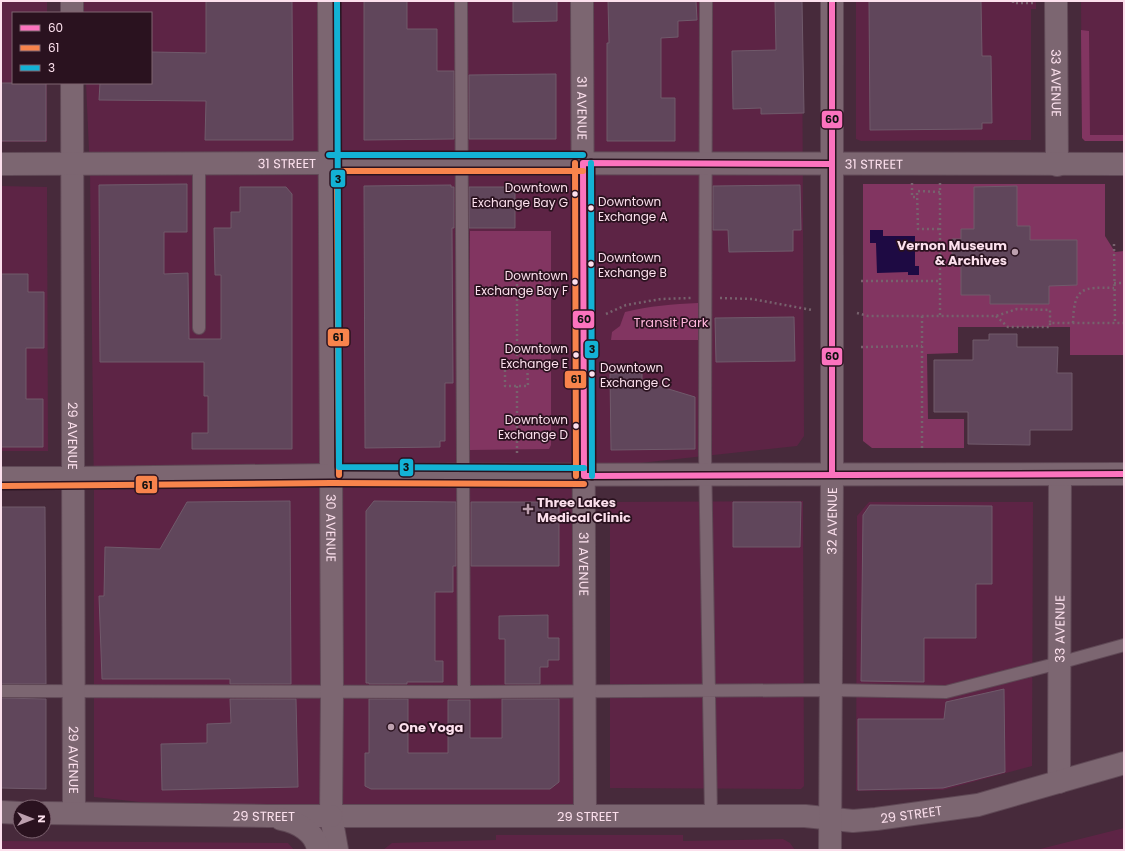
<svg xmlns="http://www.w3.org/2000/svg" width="1125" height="851" font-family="Poppins,sans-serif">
<rect width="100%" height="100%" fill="#472a3b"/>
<path fill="#5d2445" d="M1,1H47V13H13V83H47V142H1Z
M84,1H802L804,436L797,446L640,463L593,487L585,816H268L94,797V495L90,173L86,83H151V13H84Z
M856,1H1036V9H1031V140L861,141L856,139Z
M1081,1H1124V141H1085L1082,138Z
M1,186L47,187L48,451H1Z
M803,501L804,786L801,789L610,788V507L614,502Z
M869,502H1033L1032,766L943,790L856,791L857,516Z
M1124,828V850H1036Z
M496,835H683V841L783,839L790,843L795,850H383L392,843L496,840Z
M1,841L288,843L294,850H1Z"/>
<path fill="#823561" d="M1081,30L1089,31L1090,135H1124V141H1085L1082,138Z
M863,184H1105V236L1115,252L1124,251V355H1070V327H958V353L927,354L928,419H964V448H872L863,441Z
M470,231H551V445L549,449L469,450Z
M698,303V340H611L612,332L620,326L625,312C649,306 673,304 698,303Z"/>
<path fill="#1e0a43" d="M870,230H883V236H915V266H919V275H908V272L877,273L876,243H870Z"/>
<path fill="#60465b" stroke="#705a6b" d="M206,1H292L293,140H205L206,101L99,100L100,83H151V52L206,53Z
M364,1H407V29H437V71H454V139L364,140Z
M513,1H557V21L513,22Z
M608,1H696L697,20L678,21V37L661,38V98H675V141H607V43H609Z
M775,1H802L804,113L761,114V108L733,109L732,51L776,50Z
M869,1H981L982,56H991L992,123H982V129L870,130Z
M556,74V139H469V75Z
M1,83H46V141H1Z
M187,184V232H164V274L188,273L189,339H221V275H215L214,228H231V212H240V187H286L292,194V449H192V433H208V396H204V362H100L99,185Z
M451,185V187H454V228H452L453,383H445V441H440V447L365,448L364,186Z
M800,185L801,230H793V251L729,252L728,230H713V186Z
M1017,186V226H1030V240H1077V285L1049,286V304H990V295H961V265H952V239H961V229H974V187Z
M469,187H515V228H469Z
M1,274H28V292H44V348H26V399H43V447H1Z
M794,317L795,361L716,362L715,318Z
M989,334H1017V347H1058L1057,373H1072V430H1030V445L968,444V412H934V360H973V340H989Z
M642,373V381L695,397V449L611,450L610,374Z
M290,501L291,684H230V679H102L99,596H104L105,547L160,549L187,502Z
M374,501L456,502V566H453V592H435V661H443V682H407V684H369V683H366V511Z
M471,502H554L559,507V566H471Z
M733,502H801L800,547H733Z
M870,505L992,506V584H976V638H924V682L861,681L863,515Z
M1,507H45L46,684H1Z
M548,615V638H559V660H548V667H540V684H505V639H499V616Z
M1004,689L1005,772L943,788L858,790V719H944L946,702Z
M1,698L46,699V789L1,788Z
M230,699H296L298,787L162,790L161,744L207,743V724L231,723Z
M369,699H408V753H448V700H470V738H502V699H559V782L550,789H371L365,786V753H369Z"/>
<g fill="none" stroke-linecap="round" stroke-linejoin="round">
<g stroke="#604956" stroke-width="14">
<path id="service" d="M461,1L464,692
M706,1L705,452L711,816
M199,163V328
M1,691L464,692L831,690L946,692L1059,663L1124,645"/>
</g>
<g stroke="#604956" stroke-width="24">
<g id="minor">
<path d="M72,1V13"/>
<path id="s1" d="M582,1L585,816"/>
<path id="s2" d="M1056,1L1057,165"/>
<path id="s3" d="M72,83L74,813"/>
<path id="s4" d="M1,164L329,163L1124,164"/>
<path id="s5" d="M1059,782L1060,475"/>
<path id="s6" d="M331,816H805L853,821L876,819L978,805L1124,763"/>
</g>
</g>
<g stroke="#604956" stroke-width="24">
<g id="tertiary">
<path id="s7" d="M329,1L332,692L331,816L337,850"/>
<path d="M1,478H73L331,475L1124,474"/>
<path d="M1,812L20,813"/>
<path id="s8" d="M44,813L268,816H331"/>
<path d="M281,819C297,822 316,832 318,850"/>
<path id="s9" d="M830,850L832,475V1"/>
</g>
</g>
<path stroke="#77626d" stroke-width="2.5" stroke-dasharray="2 3" stroke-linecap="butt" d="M1013,1V3H1036
M912,183V197H917
M940,183V316
M940,192L917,191L918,229H940
M1114,244L1115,323
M861,281H940
M1114,283H1124
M720,298L752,299L812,310
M857,313L868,316H996L1017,309L1050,310V323H1124
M606,314L626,305L661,299L691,298
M922,316V451
M996,316L1008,327H1050V323
M1073,323C1074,287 1082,287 1114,288
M861,347L922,346
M517,351V275H554
M517,362H505V386H528L527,361L517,362V351H554
M517,386V453"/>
<use href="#service" stroke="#7c6671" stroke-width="12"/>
<use href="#minor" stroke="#7c6671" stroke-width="22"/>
<use href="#tertiary" stroke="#7c6671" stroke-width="22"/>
<g stroke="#2a121f" stroke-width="9">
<path id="bus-1" d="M832,1V475
M583,163L584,476
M583,163L832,164
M584,476L1124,474"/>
</g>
<g stroke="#2a121f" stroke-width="9">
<path id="bus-2" d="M575,163L576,476
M339,475L337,171H583
M1,486L331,483L584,484"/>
</g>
<g stroke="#2a121f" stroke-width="9">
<path id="bus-3" d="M337,1L339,467L584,468
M329,155H583
M591,163L592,476"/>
</g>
<use href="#bus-1" stroke="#fc73be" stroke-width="6"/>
<use href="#bus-2" stroke="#f8844c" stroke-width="6"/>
<use href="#bus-3" stroke="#13b2d5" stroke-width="6"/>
</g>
<g fill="#fce0ed" stroke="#2a121f" stroke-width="1.5">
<circle cx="575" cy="194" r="3.5"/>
<circle cx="591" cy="208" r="3.5"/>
<circle cx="591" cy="264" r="3.5"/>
<circle cx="575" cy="282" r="3.5"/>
<circle cx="576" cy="355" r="3.5"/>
<circle cx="592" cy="374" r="3.5"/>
<circle cx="576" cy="426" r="3.5"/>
</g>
<g fill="#bda0af" stroke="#2a121f" stroke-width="1.5">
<circle cx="1015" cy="252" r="4"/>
<path d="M526 503h4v4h4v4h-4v4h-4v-4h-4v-4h4z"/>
<circle cx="391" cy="727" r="4"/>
</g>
<g text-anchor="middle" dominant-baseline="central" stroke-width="3.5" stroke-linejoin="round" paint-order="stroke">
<g font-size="12" fill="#fce0ed" stroke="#2a121f" text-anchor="end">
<text x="568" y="187">Downtown<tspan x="568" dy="15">Exchange Bay G</tspan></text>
<text x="598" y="201" text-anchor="start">Downtown<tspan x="598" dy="15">Exchange A</tspan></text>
<text x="598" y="257" text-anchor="start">Downtown<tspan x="598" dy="15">Exchange B</tspan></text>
<text x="568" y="275">Downtown<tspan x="568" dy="15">Exchange Bay F</tspan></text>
<text x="568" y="348">Downtown<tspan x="568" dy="15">Exchange E</tspan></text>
<text x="600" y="367" text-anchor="start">Downtown<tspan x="600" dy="15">Exchange C</tspan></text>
<text x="568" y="419">Downtown<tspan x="568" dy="15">Exchange D</tspan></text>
</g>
<g font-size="13" fill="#fce0ed" stroke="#2a121f">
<text stroke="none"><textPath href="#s2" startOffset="82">33 AVENUE</textPath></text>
<text stroke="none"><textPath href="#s1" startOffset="107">31 AVENUE</textPath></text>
<text stroke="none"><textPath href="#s4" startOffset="286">31 STREET</textPath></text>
<text stroke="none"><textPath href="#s4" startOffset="873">31 STREET</textPath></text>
<text stroke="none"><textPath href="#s3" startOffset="353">29 AVENUE</textPath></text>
<text stroke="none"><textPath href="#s9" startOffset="329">32 AVENUE</textPath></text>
<text stroke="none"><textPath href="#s7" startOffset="527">30 AVENUE</textPath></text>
<text stroke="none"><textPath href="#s1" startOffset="563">31 AVENUE</textPath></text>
<text stroke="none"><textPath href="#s5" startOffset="153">33 AVENUE</textPath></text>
<text stroke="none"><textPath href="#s3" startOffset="677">29 AVENUE</textPath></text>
<text stroke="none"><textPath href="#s6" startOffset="581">29 STREET</textPath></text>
<text stroke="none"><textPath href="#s8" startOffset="220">29 STREET</textPath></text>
<text stroke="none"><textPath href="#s6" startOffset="257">29 STREET</textPath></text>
</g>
<g font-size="13" font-weight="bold" fill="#fce0ed" stroke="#2a121f" text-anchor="start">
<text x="1007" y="245" text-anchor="end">Vernon Museum<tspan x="1007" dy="15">&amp; Archives</tspan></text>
<text x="537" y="502">Three Lakes<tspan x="537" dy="15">Medical Clinic</tspan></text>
<text x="399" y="727">One Yoga</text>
</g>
<g font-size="13" fill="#feb5da" stroke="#2a121f">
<text x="671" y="322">Transit Park</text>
</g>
</g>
<g stroke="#2a121f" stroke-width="1.5">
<rect x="821" y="110" width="22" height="19" rx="4" fill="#fc73be"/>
<rect x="330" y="169" width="16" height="19" rx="4" fill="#13b2d5"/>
<rect x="572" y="310" width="23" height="19" rx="4" fill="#fc73be"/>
<rect x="327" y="328" width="23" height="19" rx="4" fill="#f8844c"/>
<rect x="584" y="340" width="15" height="19" rx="4" fill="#13b2d5"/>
<rect x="821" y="347" width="22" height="19" rx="4" fill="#fc73be"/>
<rect x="564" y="370" width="23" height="19" rx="4" fill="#f8844c"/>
<rect x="399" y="458" width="15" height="19" rx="4" fill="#13b2d5"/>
<rect x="135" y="475" width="23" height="19" rx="4" fill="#f8844c"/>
</g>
<g font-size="11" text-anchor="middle" font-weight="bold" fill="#111">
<text x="832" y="123">60</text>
<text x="338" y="183">3</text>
<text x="584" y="323">60</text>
<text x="338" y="341">61</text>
<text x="592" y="353">3</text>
<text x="832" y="360">60</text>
<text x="576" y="383">61</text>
<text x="406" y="471">3</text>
<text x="147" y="489">61</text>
</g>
<rect width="1125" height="851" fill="none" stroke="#fce0ed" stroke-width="4"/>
<rect x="12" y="12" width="140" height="72" fill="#2a121f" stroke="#7e6471"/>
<rect x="20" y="25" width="20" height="6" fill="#fc73be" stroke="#7e6471"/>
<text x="48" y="32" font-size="12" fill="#fce0ed">60</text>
<rect x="20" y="45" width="20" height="6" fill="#f8844c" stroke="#7e6471"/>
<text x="48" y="52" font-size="12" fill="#fce0ed">61</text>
<rect x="20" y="65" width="20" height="6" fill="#13b2d5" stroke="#7e6471"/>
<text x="48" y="72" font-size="12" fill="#fce0ed">3</text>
<g transform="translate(32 819) rotate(90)"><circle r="19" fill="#2a121f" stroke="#7e6471"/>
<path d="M0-3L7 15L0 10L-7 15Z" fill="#bda0af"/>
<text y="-6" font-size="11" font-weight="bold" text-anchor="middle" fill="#fce0ed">N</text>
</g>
</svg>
